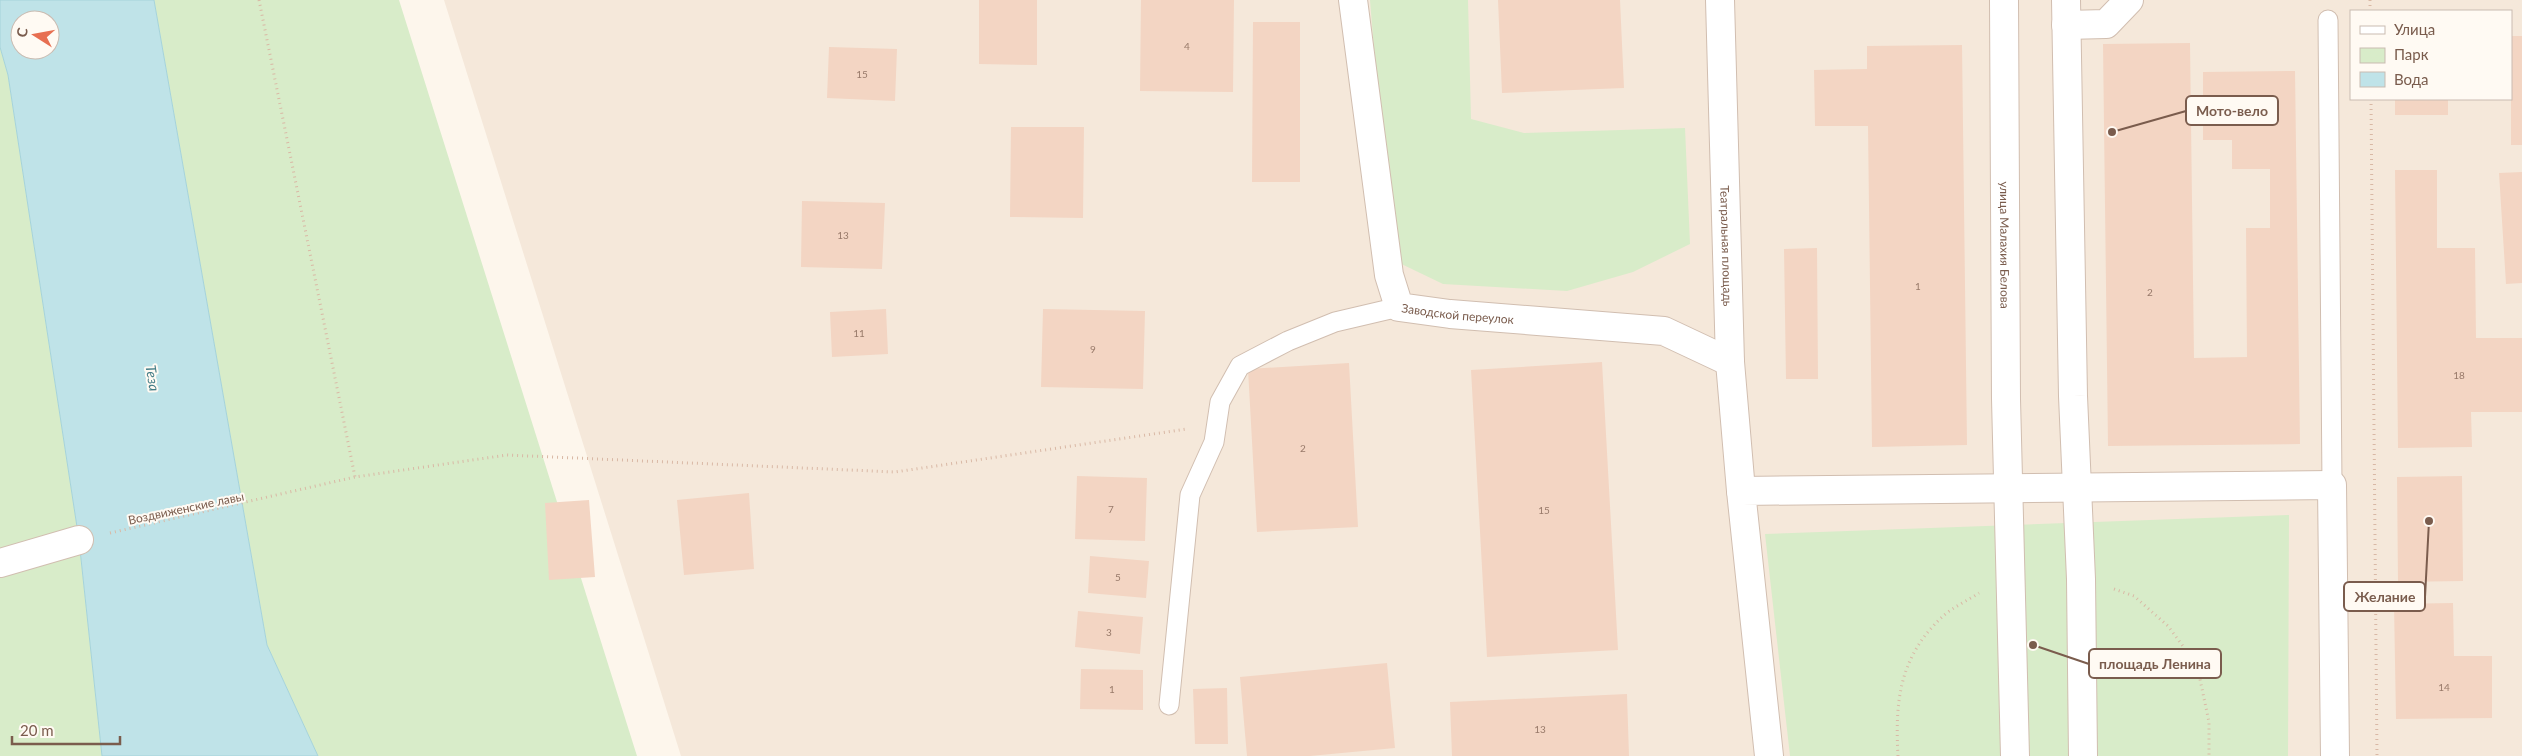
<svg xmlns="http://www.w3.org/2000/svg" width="2522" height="756" font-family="Lato,sans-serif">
<rect width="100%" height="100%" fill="#fdf6ec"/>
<path fill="#f5e8da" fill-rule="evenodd" d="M444,0H2522V756H681ZM2351,11H2511V99H2351Z"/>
<path fill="#d8ecc9" d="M154,0H399L637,756H318L267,645Z
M1370,0H1468L1471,119L1524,133L1685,128L1690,244L1633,272L1567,291L1443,284L1391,259Z
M0,47L8,75L79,540L102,756H0Z
M2289,515L2288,756H1790L1765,534Z"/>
<path fill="#bfe3e8" stroke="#a5d3da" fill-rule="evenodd" d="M0,0H154L267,645L318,756H102L79,540L8,75L0,47ZM20,20H50V50H20Z"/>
<path fill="#f3d5c3" d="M979,0H1037V65L979,64Z
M1141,0H1234L1233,92L1140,91Z
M1498,0H1620L1624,88L1502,93Z
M1253,22H1300V182H1252Z
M2511,36H2522V145H2511Z
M2190,43L2194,358L2247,357L2246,228H2270V169H2232V140H2203V72L2295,71L2300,444L2108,446L2103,44Z
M1962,45L1967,445L1872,447L1868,126H1815L1814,70L1867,69V46Z
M829,47L897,49L895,101L827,98Z
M2395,99H2448V115H2395Z
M1011,127H1084L1083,218L1010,217Z
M2395,170H2437V248H2475L2476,338H2522V412H2471L2472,447L2398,448Z
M2522,172V283L2506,284L2499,173Z
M802,201L885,203L882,269L801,267Z
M1817,248L1818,379H1786L1784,249Z
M886,309L888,354L832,357L830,312Z
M1043,309L1145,311L1143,389L1041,387Z
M1602,362L1618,650L1487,657L1471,370Z
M1349,363L1358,527L1257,532L1248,369Z
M1077,476L1147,478L1145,541L1075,539Z
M2462,476L2463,581L2398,582L2397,477Z
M749,493L754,569L684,575L677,500Z
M589,500L595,577L549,580L545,503Z
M1090,556L1149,561L1146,598L1088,593Z
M2453,603L2454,656H2492V718L2396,719L2394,604Z
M1078,611L1143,617L1140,654L1075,647Z
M1387,663L1395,748L1310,756H1247L1240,677Z
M1081,669L1143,670V710L1080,709Z
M1227,688L1228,744H1195L1193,689Z
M1627,694L1629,756H1452L1450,702Z"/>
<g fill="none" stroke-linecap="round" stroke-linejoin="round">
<g stroke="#d1beb0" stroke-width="21">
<path id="service" d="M2328,20L2332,485
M1169,705L1190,495L1214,442L1220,402L1240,366L1288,341L1335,322L1399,307"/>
</g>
<g stroke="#d1beb0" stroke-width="30">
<g id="pedestrian">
<path id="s1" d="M2004,0L2006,399L2015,756"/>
<path d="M2066,0L2073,396L2081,579L2083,756"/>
<path d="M2066,25L2106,24L2129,0"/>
</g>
</g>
<g stroke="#d1beb0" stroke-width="30">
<g id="minor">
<path id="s2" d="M1353,0L1389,275L1399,307L1450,314L1664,331L1730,362"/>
<path id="s3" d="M1720,0L1730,362L1741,491"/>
<path d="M0,563L79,540"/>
<path d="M1769,756L1741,491L2332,485L2335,756"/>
</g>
</g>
<path stroke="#d9b8a5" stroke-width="3" stroke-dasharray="1 4" stroke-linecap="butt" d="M259,0L355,477
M2370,0V11
M2371,99L2377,756
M110,533L355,477L507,455L895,472L1187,429
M2114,589L2134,596L2168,626L2197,665L2209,722V756
M1898,756C1895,702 1899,658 1941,618C1951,608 1967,601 1979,593"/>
<use href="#service" stroke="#fff" stroke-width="19"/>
<use href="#pedestrian" stroke="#fff" stroke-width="28"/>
<use href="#minor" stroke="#fff" stroke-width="28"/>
</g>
<g text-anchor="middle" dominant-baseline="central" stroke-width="4" stroke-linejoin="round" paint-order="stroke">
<g font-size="10" fill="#987a6a">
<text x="1187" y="46">4</text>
<text x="862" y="74">15</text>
<text x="843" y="235">13</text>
<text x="1918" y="286">1</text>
<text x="2150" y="292">2</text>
<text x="859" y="333">11</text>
<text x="1093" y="349">9</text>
<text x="2459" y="375">18</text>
<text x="1303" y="448">2</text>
<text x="1111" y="509">7</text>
<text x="1544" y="510">15</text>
<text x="1118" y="577">5</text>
<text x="1109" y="632">3</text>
<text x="2444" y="687">14</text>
<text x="1112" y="689">1</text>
<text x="1540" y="729">13</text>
</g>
<g font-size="12" fill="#7a5c4d" stroke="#fffaf3">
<text stroke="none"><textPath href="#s1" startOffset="245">улица Малахия Белова</textPath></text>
<text stroke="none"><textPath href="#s3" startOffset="246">Театральная площадь</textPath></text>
<text stroke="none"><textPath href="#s2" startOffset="370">Заводской переулок</textPath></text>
<text transform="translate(186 508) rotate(-12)">Воздвиженские лавы</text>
</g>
<g font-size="14" font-style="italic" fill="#437c86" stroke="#fffaf3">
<text transform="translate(153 378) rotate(81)">Теза</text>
</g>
</g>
<path fill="none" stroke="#7a5c4d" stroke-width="2" d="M2112 132L2186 111M2429 521L2425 597M2033 645L2089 664"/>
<g fill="#7a5c4d" stroke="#fffaf3" stroke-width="2">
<circle cx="2112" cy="132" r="5"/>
<circle cx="2429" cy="521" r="5"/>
<circle cx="2033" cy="645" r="5"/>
</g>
<g fill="#fffaf3" stroke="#7a5c4d" stroke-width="2">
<rect x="2186" y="96" width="92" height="29" rx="5"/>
<rect x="2344" y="582" width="81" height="29" rx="5"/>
<rect x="2089" y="649" width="132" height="29" rx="5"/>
</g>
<g font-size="14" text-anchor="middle" font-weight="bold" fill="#7a5c4d">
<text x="2232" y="116">Мото-вело</text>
<text x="2385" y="602">Желание</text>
<text x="2155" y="669">площадь Ленина</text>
</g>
<rect x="2350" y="10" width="162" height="90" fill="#fffaf3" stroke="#cabbb1"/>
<rect x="2360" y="26" width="25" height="8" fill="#ffffff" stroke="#cabbb1"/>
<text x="2394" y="35" font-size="15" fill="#7a5c4d">Улица</text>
<rect x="2360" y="48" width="25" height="15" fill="#d8ecc9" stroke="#cabbb1"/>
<text x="2394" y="60" font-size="15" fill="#7a5c4d">Парк</text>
<rect x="2360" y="72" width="25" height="15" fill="#bfe3e8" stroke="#cabbb1"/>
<text x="2394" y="85" font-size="15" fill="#7a5c4d">Вода</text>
<g transform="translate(35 35) rotate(281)"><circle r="24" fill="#fffaf3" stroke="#cabbb1"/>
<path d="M0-4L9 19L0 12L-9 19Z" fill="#e76f51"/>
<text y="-8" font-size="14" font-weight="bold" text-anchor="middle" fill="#7a5c4d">С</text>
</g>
<path d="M12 736v8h108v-8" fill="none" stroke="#7a5c4d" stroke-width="2.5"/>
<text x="20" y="736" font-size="15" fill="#7a5c4d" stroke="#fffaf3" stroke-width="4" paint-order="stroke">20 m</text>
</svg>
